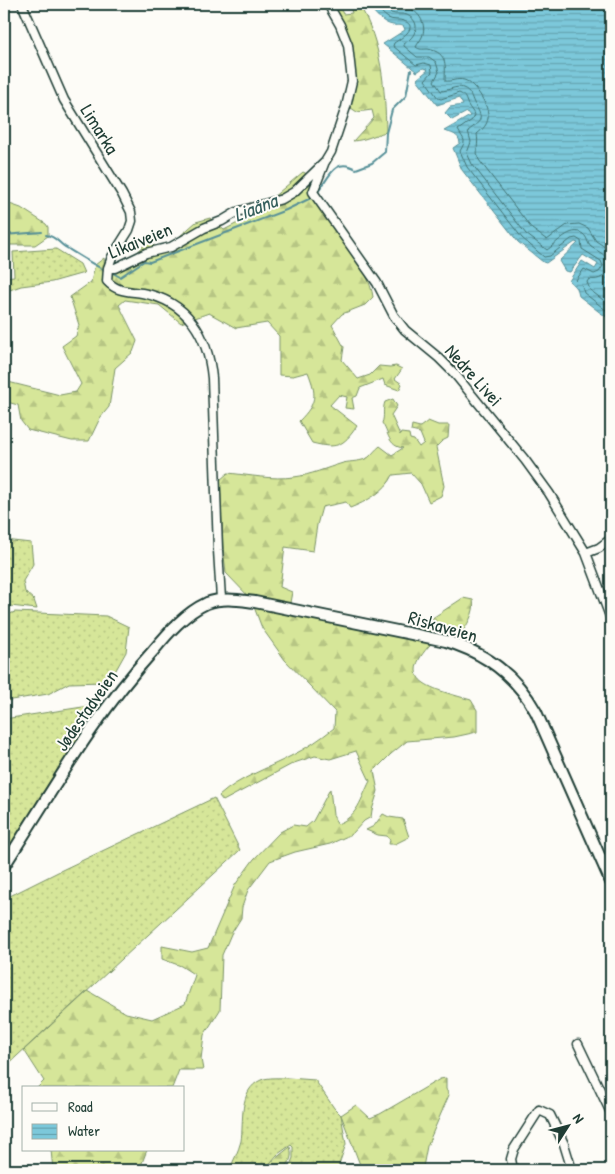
<svg xmlns="http://www.w3.org/2000/svg" width="615" height="1174" font-family="'Patrick Hand',sans-serif">
<defs>
<pattern id="grass-dots" width="8" height="8" patternUnits="userSpaceOnUse" patternTransform="scale(1.25)"><rect width="8" height="8" fill="#d6e699"/><path d="M2 2h.1M6 6h.1" fill="none" stroke="#b7c684" stroke-width="1.8" stroke-linecap="round"/></pattern>
<pattern id="forest-firs" width="22" height="20" patternUnits="userSpaceOnUse" patternTransform="scale(1.25)"><rect width="22" height="20" fill="#d6e699"/><path d="M5 1l3.5 6h-7zM16 11l3.5 6h-7z" fill="#b7c684"/></pattern>
<pattern id="water-rules" width="6" height="5" patternUnits="userSpaceOnUse" patternTransform="scale(1.25)"><rect width="6" height="5" fill="#7cc8da"/><path d="M0 2.5h6" fill="none" stroke="#65a4b2"/></pattern>
</defs>
<rect width="100%" height="100%" fill="#fdfcf7"/>
<filter id="ink" filterUnits="userSpaceOnUse"><feTurbulence type="fractalNoise" baseFrequency=".02" numOctaves="2"/><feDisplacementMap in="SourceGraphic" scale="10" xChannelSelector="R" yChannelSelector="G"/><feConvolveMatrix kernelMatrix="1 2 1 2 8 2 1 2 1" color-interpolation-filters="sRGB"/></filter>
<g filter="url(#ink)">
<path fill="url(#grass-dots)" stroke="#7a9266" d="M56,249L80,264L84,273L52,282L21,286L4,292V277L14,276L13,252Z
M4,540L31,543L33,564L23,581L25,592L34,600L37,609L10,606L4,608Z
M15,612L106,616L129,627L126,652L112,677L105,682L69,683L48,694L5,701L4,616Z
M109,703L4,856V719Z
M214,798L240,850L4,1068V899L62,870Z
M288,1078L315,1080L334,1108L341,1115L346,1144L337,1170H288L293,1158V1147L291,1145L278,1154L264,1170H229C234,1160 238,1152 241,1141C244,1122 238,1090 261,1080C268,1077 280,1078 288,1078Z"/>
<path fill="url(#forest-firs)" stroke="#7a9266" d="M331,4H338L343,14L352,13L349,4H359C382,43 385,88 386,132C374,135 366,140 353,141L374,118L372,110L357,112L351,108L356,79L354,66Z
M303,172L311,176L310,189L314,197C330,221 370,269 373,297L365,305L342,314L332,325L344,347L342,360L358,379L370,375L379,366L390,367L396,366L402,369L395,379L402,384L399,390L385,385L383,379L360,388L357,396L352,398L354,409L345,408L347,397L339,395L330,405L357,426C343,447 336,449 312,443L299,421C317,403 317,395 308,372L293,376L279,375V336L267,323L236,328L209,313L181,323L159,305L125,300L119,305L137,341L133,352L115,368L109,407L100,418L89,441H72L28,430L21,421L18,405L7,402L4,403V381L60,395L76,392L81,384L62,346L76,336L79,325L70,297L91,282L95,265L104,258L105,273L129,261L147,242L170,254L177,248L180,236L196,222L210,218L224,230L267,208L272,198Z
M4,202L21,208L46,224L48,227V236L35,245H7L4,248Z
M393,399L397,406L391,415L400,435L401,433L409,434L410,439L414,440L419,447L424,443L420,433L411,431L412,425L420,427L428,421L438,425H449L448,438L442,441L436,447L444,486L441,496L429,502L421,484L411,473L393,475C386,491 366,502 350,508L346,502L322,507L317,525L313,551L285,547L280,587L292,592L288,613L408,634L463,598L473,600C476,613 466,626 460,636L450,638L440,635C390,681 427,687 471,700L477,710V732L454,737L407,741L391,754L374,771L378,791L372,810L371,817L364,821L352,834L330,844L295,852L270,861L248,890L242,907L241,918L231,934L222,955L220,1010L204,1035L201,1059L203,1070H179L172,1088H37L44,1081L24,1050L88,991L126,1013L152,1019L185,1004L195,975L181,966L162,959V946L192,952L208,948L235,885L254,859L280,832L293,825L306,827L313,821L330,789L333,815L337,824C358,817 361,798 370,781L356,751L330,759L315,756L294,763L223,801L219,796C240,777 267,769 291,756C307,748 320,739 334,728L335,712L285,660L262,628L251,599L226,573L223,547L220,480L228,473C249,475 272,480 294,477C311,475 326,468 343,463C351,461 362,462 369,457C373,453 376,449 380,446L392,455L403,448C388,446 389,433 382,423C385,416 382,410 385,402Z
M383,814L389,817L403,819L409,837L395,844H389L390,840L387,836L378,835L366,830L374,826Z
M446,1078V1089L449,1095L427,1146L423,1167L426,1170H362L341,1115L356,1105L370,1118L380,1114L440,1079Z
M290,1147C293,1156 290,1162 284,1170H265L270,1163Z
M51,1150H147L140,1168L137,1170H53Z"/>
<path fill="url(#water-rules)" stroke="#579098" d="M368,4H611V320L598,311L579,296L577,288L569,281L582,261L595,269L598,264L583,255L570,272L565,271L559,261L578,243L575,242L546,263L543,262L518,242L462,170L453,148L460,143C459,134 451,133 444,131L470,116L467,112L452,120L445,113L450,107L463,105L459,98L437,105L417,79L428,70L427,69L423,68L417,72L383,44L405,30L404,27C400,24 398,26 393,25C383,24 373,12 368,4Z"/>
<g fill="none" stroke-linecap="round" stroke-linejoin="round">
<path stroke="#447576" stroke-width="1" d="M374,4C378,8 383,15 388,18C393,21 399,19 404,21C420,27 400,39 394,43L393,46L416,65L424,63L431,65L432,72L425,80L438,98L441,99L459,93C466,96 465,99 468,105C470,109 473,111 474,115L472,120L458,130C464,141 467,139 460,151L467,167L522,238L544,257L550,256L571,239L576,238L581,241L582,249L601,261L603,266L599,272L594,274L584,269L576,280L582,286L584,293L611,314
M382,4C385,6 388,11 391,13C396,15 402,13 407,15C423,23 415,37 404,44V46L417,57H429L436,62L439,72L434,81L441,91C448,91 456,85 463,88C471,91 471,97 474,103C484,119 482,120 468,131L471,142L467,153L472,164L526,234L547,250C556,244 571,225 583,234C588,238 587,243 591,247C599,252 608,255 609,265C607,276 600,281 589,279L587,282L590,290L611,306
M393,4C398,7 402,6 408,8C420,12 427,25 422,37C420,41 418,43 416,47C420,50 422,49 428,49C449,53 445,67 445,81C451,82 457,78 464,80C475,83 490,107 488,118C487,125 483,129 477,134C479,144 475,151 479,160L532,229L547,240L567,225L579,224L588,228L596,241L611,251"/>
<path stroke="#579098" stroke-width="2" d="M316,194C329,180 333,156 356,169L372,163L385,152L386,133L392,110L406,96L411,70
M4,235L42,232
M46,235C55,236 58,242 65,247C78,255 92,264 106,271
M111,272L120,277L144,261L150,262L286,210L313,197"/>
<g stroke="#1f3d34" stroke-width="11">
<path id="minor" d="M22,4L64,100L122,194L131,212L132,221L129,230L112,257L108,268
M324,164L313,192L377,283L394,316L405,330L439,358L454,373L525,460L549,493L586,553L611,619
M586,553L599,548L611,539
M221,599L218,550L212,378C208,336 188,301 142,293C128,291 117,292 107,281L108,268H115L146,253L171,247L204,228L222,221L237,212L282,199L294,192L325,162L331,152L346,107L352,81L348,45L340,25L328,4
M578,1044L611,1113
M513,1170L511,1159L514,1149L539,1110L550,1115L564,1144L572,1170"/>
</g>
<g stroke="#1f3d34" stroke-width="14">
<path id="secondary" d="M4,866C51,793 94,716 153,651C168,633 185,613 207,603C222,597 239,600 255,602L446,641C486,653 516,675 536,712L611,882"/>
</g>
<use href="#minor" stroke="#fdfcf7" stroke-width="8"/>
<use href="#secondary" stroke="#fdfcf7" stroke-width="10"/>
</g>
</g>
<g text-anchor="middle" dominant-baseline="central" stroke-width="4" stroke-linejoin="round" paint-order="stroke">
<g font-size="19" fill="#1f3d34" stroke="#fdfcf7">
<text transform="translate(100 129) rotate(58)">Limarka</text>
<text transform="translate(140 240) rotate(-22)">Likaiveien</text>
<text transform="translate(474 375) rotate(48)">Nedre Livei</text>
<text transform="translate(443 626) rotate(16)">Riskaveien</text>
<text transform="translate(86 710) rotate(-55)">Jødestadveien</text>
</g>
<g font-size="20" font-style="italic" fill="#36605e" stroke="#fdfcf7">
<text transform="translate(255 207) rotate(-21)">Liaåna</text>
</g>
</g>
<rect width="615" height="1174" fill="none" stroke="#fdfcf7" stroke-width="20"/>
<rect x="10" y="10" width="595" height="1154" fill="none" stroke="#1f3d34" stroke-width="2" filter="url(#ink)"/>
<rect x="22" y="1086" width="162" height="65" fill="#fdfcf7" stroke="#a4b0a9"/>
<rect x="32" y="1103" width="25" height="8" fill="#fdfcf7" stroke="#a4b0a9"/>
<text x="68" y="1112" font-size="15" fill="#1f3d34">Road</text>
<rect x="32" y="1124" width="25" height="15" fill="url(#water-rules)" stroke="#a4b0a9"/>
<text x="68" y="1136" font-size="15" fill="#1f3d34">Water</text>
<g transform="translate(568 1126) rotate(54)" stroke="#fdfcf7" stroke-width="4" paint-order="stroke">
<path d="M0-4L9 19L0 12L-9 19Z" fill="#1f3d34"/>
<text y="-8" font-size="14" font-weight="bold" text-anchor="middle" fill="#1f3d34">N</text>
</g>
</svg>
